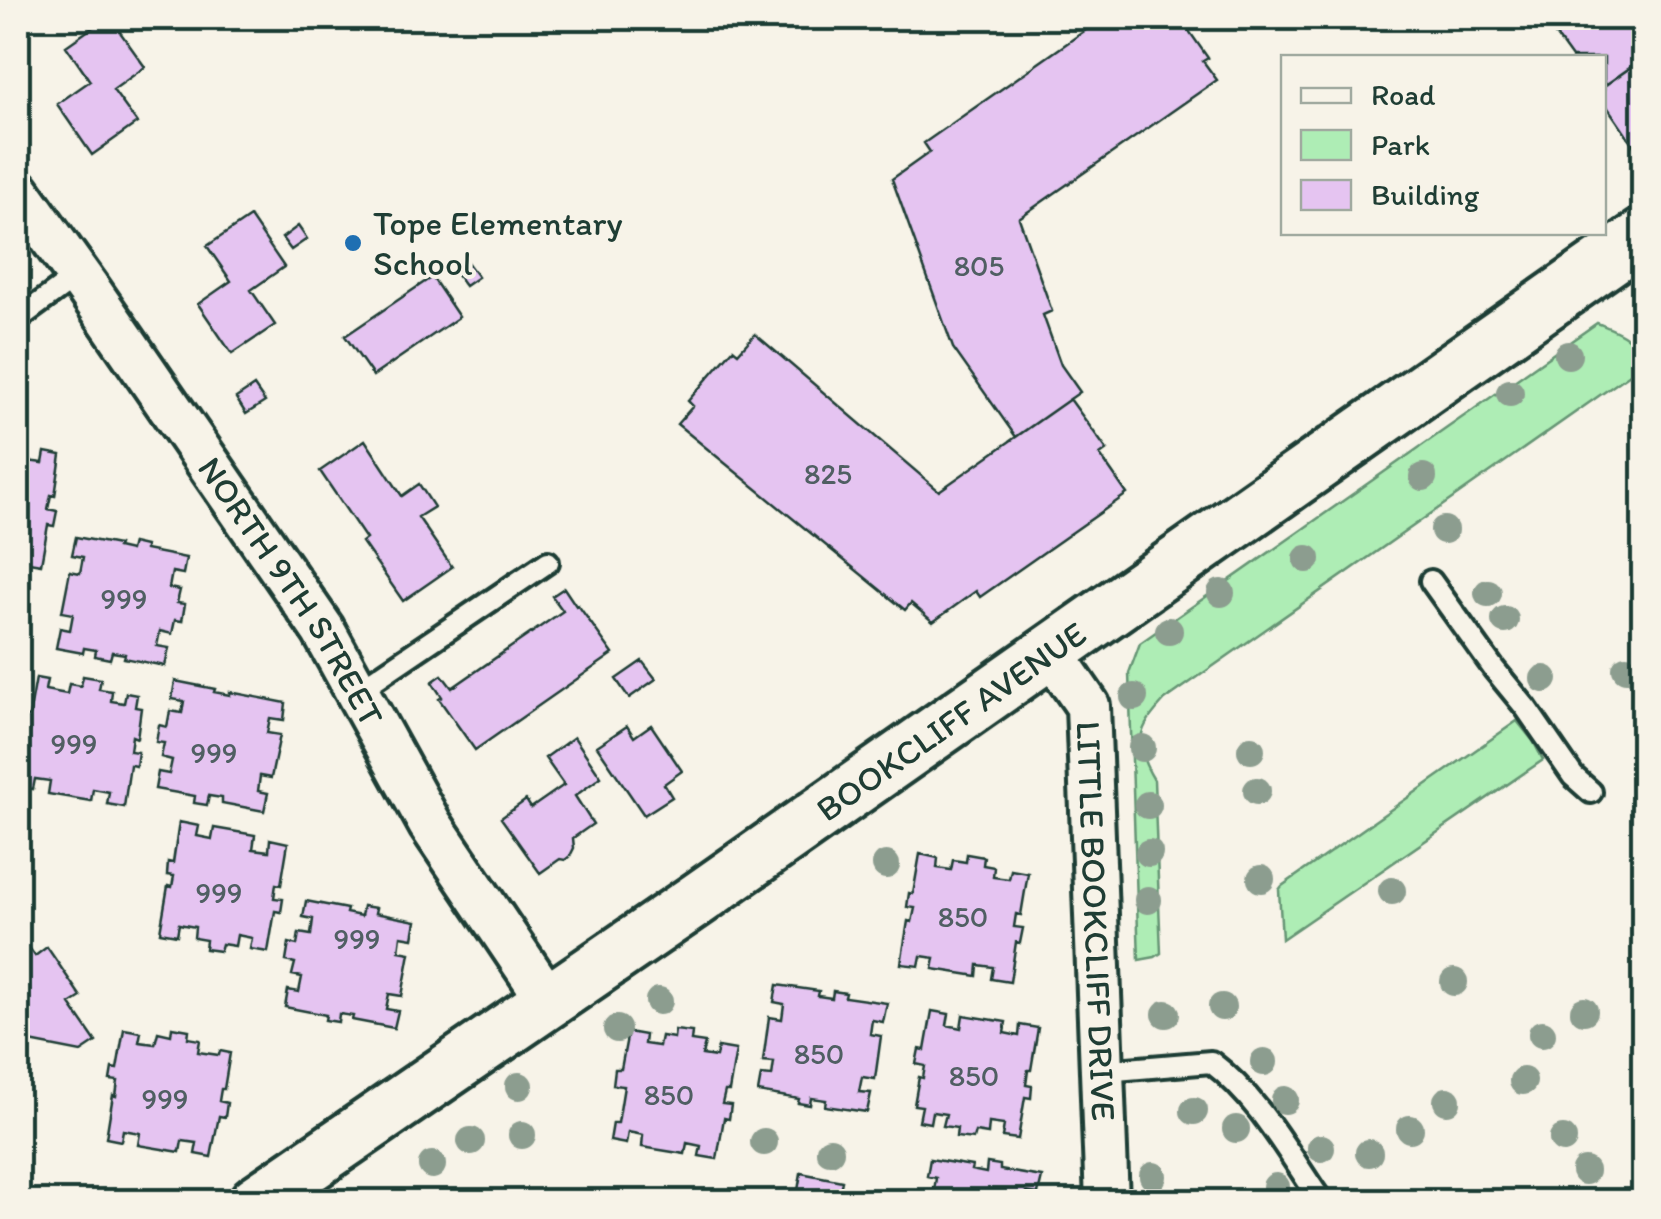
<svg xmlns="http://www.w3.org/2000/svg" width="1661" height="1219" font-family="Itim,sans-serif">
<rect width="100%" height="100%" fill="#f7f3e8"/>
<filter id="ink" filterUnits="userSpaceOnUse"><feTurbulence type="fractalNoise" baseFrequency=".01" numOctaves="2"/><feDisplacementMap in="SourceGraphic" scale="20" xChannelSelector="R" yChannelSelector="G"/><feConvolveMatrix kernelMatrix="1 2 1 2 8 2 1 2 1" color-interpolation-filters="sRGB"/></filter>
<g filter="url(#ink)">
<path fill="#aeedb5" stroke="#669574" stroke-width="2.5" d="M1597,323C1619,332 1639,338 1643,365L1165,700C1138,729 1132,744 1154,780L1161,953L1155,957L1139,960L1129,673L1140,643Z
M1517,721L1533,741L1543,760L1282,939L1279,890L1282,886Z"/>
<path fill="#e5c4f1" stroke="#1f3d34" stroke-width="2.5" d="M106,18H110L145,67L113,90L137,123L92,155L57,104L90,81L66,46Z
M1103,18H1180L1208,58L1203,61L1217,80L1019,218L1052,311L1043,315L1061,365L1080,392L1016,437L953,348L892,179L930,152L924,143Z
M1543,18H1637L1644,26V58L1604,86V58H1572Z
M1644,58V144L1636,149L1604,102V86Z
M250,217L284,267L251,290L275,325L232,354L198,304L231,281L207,246Z
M298,226L307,239L291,250L282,238Z
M464,258L478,277L465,286L451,267Z
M432,277L459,317L373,376L345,336Z
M755,334L939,491L1070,399L1107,450L1100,455L1127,494L980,597L976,591L933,622L911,603L905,610L677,424L693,406L688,401L733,349L738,353Z
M254,386L265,402L246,414L236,398Z
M365,440L402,496L419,484L434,507L418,517L452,567L403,601L362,542L366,539L320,471Z
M18,446L29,448L27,461L43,463L45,452L61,455L55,496L51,495L48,509L57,511L54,526L48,525L41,564L23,561L25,550L18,548Z
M76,537L118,545L117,548L130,551L132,543L145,546V550L186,558L183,574L172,572L169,588L180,590L177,603L185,604L182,621L175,620L172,634L160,631L157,646L169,648L165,666L124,658L125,654L112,652L110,659L95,656L96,650L84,648L83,653L56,648L60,628L70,630L73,614L62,612L70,571L80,573L83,557L72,555Z
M564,588L576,606L578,605L613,654L475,750L439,699L442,697L432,682L442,675L452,688L563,611L552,596Z
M642,661L656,679L629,698L616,679Z
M83,676L101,679L99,689L112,691L111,701L124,703L126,693L137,695L135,707L141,708L137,738L132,736L130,751L138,752L136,766L130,765L124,807L107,804L109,792L93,789L91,801L48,794L50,781L35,779L33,789L18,787L24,744L28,745L30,731L22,730L24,716L29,717L36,678L47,680L45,690L67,694L69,684L81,686Z
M175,681L215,689L214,692L230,695V692L286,703L284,720L270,718L267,733L280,735L271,778L260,776L258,791L268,793L264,811L222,803V798L209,796L207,805L194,803L195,796L155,789L158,772L169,774L172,760L161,757L164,743L156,742L159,725L167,727L170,711L182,713L184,701L172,699Z
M651,725L682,771L664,784L672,797L644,815L597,746L627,726L634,737Z
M574,737L601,777L575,796L593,824L573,838L574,848L570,856L565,860L560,859L540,873L501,818L526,800L531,808L564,785L545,758Z
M179,822L199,826L197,836L212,839L214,828L255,835L253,849L269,851L270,839L288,843L281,885L276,884L274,898L283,899L281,912L275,911L268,952L250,949L252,938L237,935L235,946L222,944L220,951L205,949L206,940L194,938L195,927L179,924L177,935L160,932L168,886L172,887L174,876L167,875L168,862L173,863Z
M920,854L938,858L937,868L951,870L953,860L966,862L967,854L984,857L983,865L994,867L993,877L1009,879L1011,870L1028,873L1021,915L1016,914L1014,927L1023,928L1020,943L1016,942L1010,982L991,979L993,967L978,965L977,976L933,969L935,958L921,956L919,966L901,964L908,921L912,922L915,908L907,907L909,893L913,894Z
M306,901L347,909L346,913L361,916L363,906L376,908L375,913L416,921L413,938L401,936L399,951L410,953L402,996L389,994L386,1009L398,1011L394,1028L352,1020L353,1016L339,1014L338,1022L325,1020L326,1015L285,1007L288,990L299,992L302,977L292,975L295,963L286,961L289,943L297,945L299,933L311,935L313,919L303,917Z
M20,935L35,956L47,947L81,997L70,1004L96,1042L81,1052L30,1042L31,1035L18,1033V937Z
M777,985L819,991L818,996L832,998L833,991L846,993L845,997L887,1003L883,1022L872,1020L870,1034L881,1036L875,1079L862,1077L859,1092L871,1093L867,1112L825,1106L826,1100L811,1098L810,1105L798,1103L799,1099L758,1092L761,1075L772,1076L774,1062L763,1061L769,1017L782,1019L784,1004L774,1002Z
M932,1011L949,1014L947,1025L961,1028L963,1015L1006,1022L1004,1033L1019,1036L1020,1025L1038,1028L1031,1070H1028L1026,1085L1032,1086L1031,1098L1025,1097L1018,1139L1002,1137L1004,1125L989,1123L988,1134L975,1132L973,1139L956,1137L957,1128L943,1126L946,1114L932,1112L930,1123L919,1121L922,1106L914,1105L919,1077L923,1078L925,1066L916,1064L919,1049L925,1050Z
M172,1027L189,1030L188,1038L200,1040L198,1052L219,1055L220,1051L230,1053L224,1089H221L219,1101L227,1103L225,1117L219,1116L211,1157L195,1154L197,1143L182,1141L180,1152L138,1145L140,1133L123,1130L121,1141L106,1138L113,1095L116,1096L118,1081L110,1080L112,1068L117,1069L124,1029L141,1032L139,1042L155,1044L158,1032L171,1035Z
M675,1030L692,1032L691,1041L705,1043L702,1055L716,1057L718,1047L736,1050L729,1091H725L722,1104L731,1105L729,1119L724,1118L717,1159L699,1156L701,1146L687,1143L685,1154L642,1147L643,1135L628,1132L626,1144L610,1141L613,1123H618L624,1086L613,1085L615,1069H621L628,1032L645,1035L644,1044L659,1046L661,1036L674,1038Z
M930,1159L972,1166L971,1170L986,1173L987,1163L1000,1165V1170L1042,1177L1038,1194L1026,1192L1024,1202H924L926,1190L934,1191L936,1178L927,1176Z
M801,1173L842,1181L838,1199L835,1202H796Z"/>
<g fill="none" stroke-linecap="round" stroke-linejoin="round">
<g stroke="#1f3d34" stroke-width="28">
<path id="service" d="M18,319L78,275
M1431,581L1494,669L1526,708L1573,776L1591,792
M356,692L548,562
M1104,1071L1211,1062C1259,1098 1288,1153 1322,1202"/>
</g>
<g stroke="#1f3d34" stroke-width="50">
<g id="minor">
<path id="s1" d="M18,191L89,290L323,630L430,824L549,1001"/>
<path id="s2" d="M1050,651L1088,706L1107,1202"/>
</g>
</g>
<g stroke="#1f3d34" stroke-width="60">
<g id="tertiary">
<path id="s3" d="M256,1202L698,899L1644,235"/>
</g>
</g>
<use href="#service" stroke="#f7f3e8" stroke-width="20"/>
<use href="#minor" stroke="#f7f3e8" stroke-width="42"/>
<use href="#tertiary" stroke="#f7f3e8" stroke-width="52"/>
</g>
<g fill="#8c9d8f">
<circle cx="1568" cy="355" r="14"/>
<circle cx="1510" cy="393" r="14"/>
<circle cx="1423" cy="477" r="14"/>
<circle cx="1444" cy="530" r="14"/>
<circle cx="1307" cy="559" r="14"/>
<circle cx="1221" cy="593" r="14"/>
<circle cx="1488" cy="593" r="14"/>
<circle cx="1505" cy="620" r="14"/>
<circle cx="1169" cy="631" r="14"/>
<circle cx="1626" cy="669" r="14"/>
<circle cx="1544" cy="679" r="14"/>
<circle cx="1134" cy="697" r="14"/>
<circle cx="1142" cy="748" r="14"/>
<circle cx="1251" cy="750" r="14"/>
<circle cx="1257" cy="791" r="14"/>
<circle cx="1148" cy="805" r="14"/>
<circle cx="1149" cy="853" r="14"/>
<circle cx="886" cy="865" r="14"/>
<circle cx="1261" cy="879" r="14"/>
<circle cx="1392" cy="891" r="14"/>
<circle cx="1148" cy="900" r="14"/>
<circle cx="1454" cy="982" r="14"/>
<circle cx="659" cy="1001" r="14"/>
<circle cx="1222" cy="1007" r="14"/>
<circle cx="1584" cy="1011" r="14"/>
<circle cx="1166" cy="1014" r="14"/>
<circle cx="617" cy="1029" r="14"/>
<circle cx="1542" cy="1034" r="14"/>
<circle cx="1264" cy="1062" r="14"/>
<circle cx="1523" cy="1081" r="14"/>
<circle cx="519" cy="1086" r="14"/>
<circle cx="1285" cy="1100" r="14"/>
<circle cx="1447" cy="1101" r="14"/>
<circle cx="1194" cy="1111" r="14"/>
<circle cx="1236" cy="1129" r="14"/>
<circle cx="1410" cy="1129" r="14"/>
<circle cx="522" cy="1135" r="14"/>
<circle cx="1563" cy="1139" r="14"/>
<circle cx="471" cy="1141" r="14"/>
<circle cx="764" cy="1142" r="14"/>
<circle cx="1321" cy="1148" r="14"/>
<circle cx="830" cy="1151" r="14"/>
<circle cx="1369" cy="1153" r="14"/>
<circle cx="432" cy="1165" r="14"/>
<circle cx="1585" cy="1171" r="14"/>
<circle cx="1153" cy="1176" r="14"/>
<circle cx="1276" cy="1187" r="14"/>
</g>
</g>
<circle fill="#1f6fb2" stroke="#f7f3e8" stroke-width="4" cx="353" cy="243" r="10"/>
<g text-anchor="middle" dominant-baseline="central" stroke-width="8" stroke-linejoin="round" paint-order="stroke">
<g font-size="30" fill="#505f63">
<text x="979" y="265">805</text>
<text x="828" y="473">825</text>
<text x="124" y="598">999</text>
<text x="74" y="743">999</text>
<text x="214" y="752">999</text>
<text x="219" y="892">999</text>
<text x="963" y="916">850</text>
<text x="357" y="938">999</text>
<text x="819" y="1053">850</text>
<text x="974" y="1075">850</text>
<text x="669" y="1094">850</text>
<text x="165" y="1098">999</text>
</g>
<g font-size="35" fill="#1f3d34" stroke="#f7f3e8" text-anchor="start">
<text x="373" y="223">Tope Elementary<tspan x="373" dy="40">School</tspan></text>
</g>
<g font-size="35" fill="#1f3d34" stroke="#f7f3e8">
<text stroke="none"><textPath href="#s1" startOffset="485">NORTH 9TH STREET</textPath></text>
<text stroke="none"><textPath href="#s3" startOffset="845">BOOKCLIFF AVENUE</textPath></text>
<text stroke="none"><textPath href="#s2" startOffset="282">LITTLE BOOKCLIFF DRIVE</textPath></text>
</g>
</g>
<rect width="1661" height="1219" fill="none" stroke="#f7f3e8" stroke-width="60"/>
<rect x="30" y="30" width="1601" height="1159" fill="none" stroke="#1f3d34" stroke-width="4" filter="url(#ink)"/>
<rect x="1281" y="55" width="325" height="180" fill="#f7f3e8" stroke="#a1aaa0" stroke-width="2.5"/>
<rect x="1301" y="88" width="50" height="15" fill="#f7f3e8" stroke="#a1aaa0" stroke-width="2.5"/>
<text x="1371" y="105" font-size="30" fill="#1f3d34">Road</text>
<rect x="1301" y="130" width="50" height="30" fill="#aeedb5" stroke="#a1aaa0" stroke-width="2.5"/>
<text x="1371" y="155" font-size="30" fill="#1f3d34">Park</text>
<rect x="1301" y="180" width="50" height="30" fill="#e5c4f1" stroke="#a1aaa0" stroke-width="2.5"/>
<text x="1371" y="205" font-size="30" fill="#1f3d34">Building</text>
</svg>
